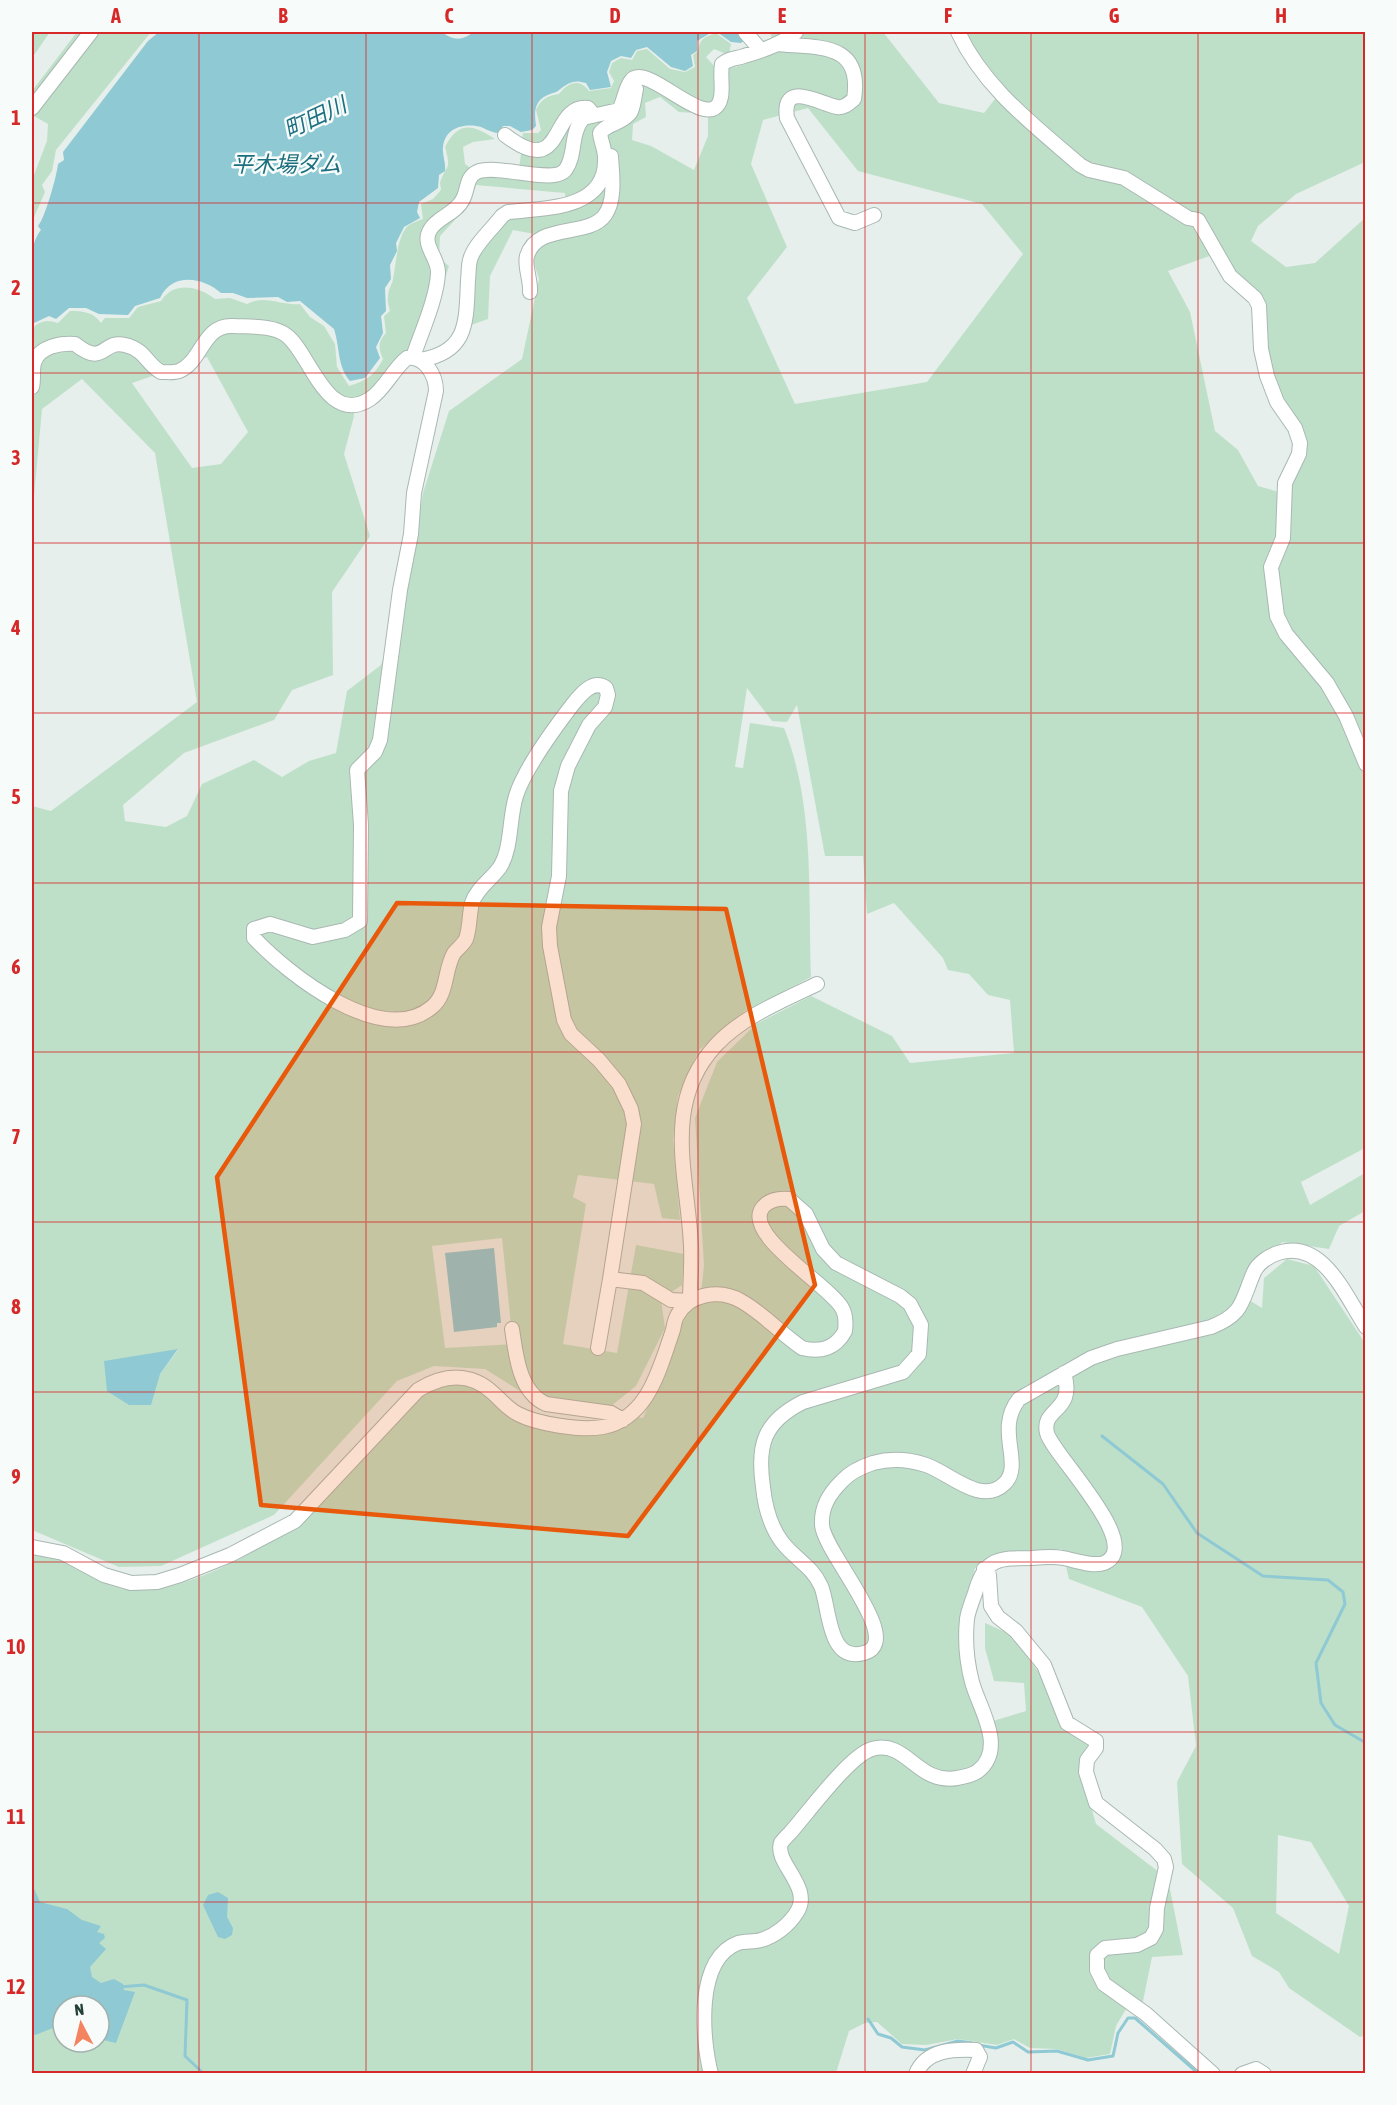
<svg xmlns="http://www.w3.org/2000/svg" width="1397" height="2105" font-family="'Asap Condensed','Noto Sans JP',sans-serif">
<rect width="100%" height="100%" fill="#e6efeb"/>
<path fill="#bfe0c8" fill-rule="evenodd" d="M32,32H50L32,58Z
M77,32H151L56,150L52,171L42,185L45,192L32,222V180L47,141L48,124L32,115V91Z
M770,32H883L939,103L984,113L1002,90L972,50L964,32H1365V162L1296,194L1258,226L1251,241L1286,267L1315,263L1365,218V1148L1301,1182L1310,1205L1365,1173V1211L1339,1226L1329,1249L1282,1242L1241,1295L1262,1308L1264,1278L1287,1259L1314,1266L1365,1343V2035L1360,2037L1289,1988L1279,1972L1252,1956L1233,1908L1182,1864L1177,1782L1196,1746L1188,1676L1142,1607L1069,1579L1062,1549L998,1554L975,1568L960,1646L980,1685L993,1721L1026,1711L1024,1683L994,1681L985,1648V1623L1012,1635L1039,1673L1069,1728L1091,1742L1079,1765L1096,1824L1168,1879L1183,1955L1152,1957L1142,2006L1126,2009L1116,2026L1110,2054L1086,2058L1057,2049L1030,2048L1014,2039L997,2045L958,2039L926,2045L902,2044L877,2022L865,2023L849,2031L836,2073H32V1554C63,1554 87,1578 116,1587C166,1602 241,1559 283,1535L435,1384H470L514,1418L625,1426L638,1417L643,1418L673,1350L681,1320L686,1312L700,1304L704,1265L695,1118L717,1062L756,1024L811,996L892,1036L910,1063L1014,1053L1010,1000L988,995L969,974L948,970L943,958L894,903L867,914L863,856H825L797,705L787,722L772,721L747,688L735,767L743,768L750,723L784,728C815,805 808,895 811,977L745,1011L699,1050L678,1096L673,1140L680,1220L662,1218L654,1184L578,1175L573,1197L586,1204L563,1344L617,1353L636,1245L684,1254L682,1285L661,1299L665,1328L636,1386L605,1411L544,1406L485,1369L434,1366L397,1381L274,1515L161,1566L119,1567L32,1530V806L51,811L197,702L155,453L82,379L42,409L32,518V328C41,321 47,319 58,323L70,311C84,311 93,312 101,323L105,318H129L138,307L161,301C174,281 198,286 215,299L230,298L247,304C265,294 282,306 300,304L310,317L324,326L335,344L337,367L349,386C366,381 375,375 383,359C378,348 378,342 386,333L384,316L390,311C389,306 387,302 388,297C388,289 392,285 393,279C396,265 397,239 406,228C410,223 418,221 423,219L421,204L433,199L441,190L440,183C446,163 452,172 445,147C459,120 473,125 495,139L473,142L463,147L465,164L481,176H518L521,154L531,145L522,139L523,133H538L541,130L536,110C541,99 547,96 559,94C568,82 580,78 589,91L611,88L614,81L609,72L612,63L621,58L632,60L637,51L647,49L670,69L685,72L695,67L693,55L698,51C700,38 705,37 716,33L731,44L729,55L714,49L706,57L717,69L736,67L776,53ZM660,97L679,112L708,114V136L694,170L651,146L632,140L633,124L646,117L645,103ZM808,108L858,171L982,204L1023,254L927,382L795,404L747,298L787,247L751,164L763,120ZM476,185L565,193L566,211L510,217L476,258L471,325L488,319L490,276L513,230L545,236L532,257L539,279L522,359L449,411L423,493L407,592L381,665L347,691L336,753L309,761L282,777L254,760L202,784L187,816L166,827L125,821L123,805L184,753L274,720L292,690L333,675L332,592L370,536L344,454L354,416L353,400L370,395L422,352L449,266L439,258L440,236L470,204ZM1223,251L1239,279L1261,294L1264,358L1280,411L1303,428L1305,455L1286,494L1258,486L1238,450L1215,431L1190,312L1168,271ZM207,357L248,432L221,464L192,468L132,383ZM502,1238L513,1344L445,1348L432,1246ZM178,1350L160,1374L104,1362ZM1278,1835L1311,1842L1349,1906L1339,1954L1276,1913ZM63,2006H99V2042H63Z"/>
<path fill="#8ec9d4" d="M159,32H442C453,41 463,41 473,32H712L697,41V51L691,55L693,66L685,71L671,67L647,47L636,50L631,58L621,56L611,61L607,72L611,87L590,90L586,83C573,79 568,83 559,90C556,93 554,92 550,94C534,100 534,111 536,126L532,130L521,132L510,126H503L499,133C490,133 485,127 476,126C461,124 445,129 443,147C442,154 446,163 445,171L439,175L438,188L419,202L417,212L420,218L404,227L396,243L397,251L390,265L391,279L385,288L386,311L381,316L383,333L376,347L380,358L365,378L350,381C337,366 340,347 334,329L300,301L287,302L278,297L247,298L233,293H221C203,277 172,272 160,298L135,306L128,315L99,314L86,308H69L56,319L49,316L32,324C32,300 25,248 41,230L38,226C45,218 57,175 58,164L64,160L63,152L148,41Z
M717,32H740L746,39L741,43L731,42Z
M494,1248L501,1323H497V1327L454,1332L445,1253Z
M178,1349L160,1374L151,1405H129L107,1391L104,1361Z
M32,1884L40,1902L67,1909L82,1920L101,1926L97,1932L104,1934L105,1938L99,1943L106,1949L90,1967L92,1977L101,1983L114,1979L123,1984L124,1990L135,1992L116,2043L99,2039V2006H63V2031L53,2028L35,2035L32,2033Z
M218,1892L228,1898L227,1917L233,1928L232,1935L225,1939L218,1937L203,1905L208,1895Z"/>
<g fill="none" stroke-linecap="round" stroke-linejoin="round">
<path stroke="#8ec9d4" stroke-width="3" d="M1102,1436L1163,1484L1197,1533L1263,1576L1328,1580L1343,1592L1345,1604L1316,1663L1321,1703L1335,1725L1366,1743
M119,1987L144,1985L187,2000L185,2056L204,2074
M868,2019L878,2034L891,2038L902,2047L925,2050L958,2041L972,2043
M978,2045L996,2048L1013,2042L1028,2052L1057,2051L1088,2060L1113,2056L1118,2033L1128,2018H1135L1199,2074"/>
<g stroke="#a8b8b2" stroke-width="16">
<path id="minor" d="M745,32L760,49
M958,32C984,88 1034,125 1080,165L1089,170L1124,178L1188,218L1198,220L1230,276L1255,298L1259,306L1261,349L1267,376L1277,402L1295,428L1300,443L1299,454L1285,483L1283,538L1271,567L1277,616L1286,634L1327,683L1346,716L1366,764
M776,44C817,48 863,41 854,99C848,104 844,108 837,107C822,105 781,78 787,118L839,218L855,223L874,215
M32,108L91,32
M505,135C566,182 549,104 588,108L593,114
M530,292C531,280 524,265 527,256C537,222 589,238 605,215C616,200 612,173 611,156
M413,357C421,333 437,298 438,273C439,258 421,245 430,230C437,217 456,214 463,199C468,190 466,177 477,172C498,163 555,186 566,169C576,155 570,134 583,118L619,110C624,102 626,83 634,78C654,68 713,137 721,97C723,87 720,75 722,64C729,58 735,59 744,56C761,51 783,44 796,32
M420,360C469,352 466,321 468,280C469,273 468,264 471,257C476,243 493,228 502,216L508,212C544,208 605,210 605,161C606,151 601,143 600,133C607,123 622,124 630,113C634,107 634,97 636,89
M32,387C34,379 32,370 34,363C39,346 61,343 75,344C105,368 102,339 125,345C146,350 146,364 161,372C167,372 174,373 179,371C202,362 203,324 233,326C249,327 273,325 286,335C310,352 326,427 370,399C385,389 393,369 407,358C425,355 436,376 436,391L414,493L411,534L400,590L380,740L375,752L357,770L361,825L360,921L345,930L313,937L270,924L254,929V938C288,974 382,1049 432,1007C448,994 444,970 454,953C458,948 463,945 466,939C470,928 469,915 472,903C477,888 491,880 500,867C512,848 509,818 516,796C524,770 556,726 573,704C581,694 593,679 606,688L608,695L605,707L589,725L568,766L561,791L559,876L549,927L550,946L564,1020L571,1034L599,1060L619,1084L631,1109L634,1124L610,1279L643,1283L671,1300L690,1301
M690,1301C690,1283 692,1264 691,1246C688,1176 661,1104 716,1045C742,1017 782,1001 817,984
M512,1329C516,1355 519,1392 546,1404L611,1413L623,1420
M598,1348L610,1279
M32,1547L63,1553L104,1575L131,1583L157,1582L180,1575L230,1555L295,1521L418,1390C444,1374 471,1372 493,1393C501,1400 508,1409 518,1414C537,1424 581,1431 603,1427C648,1418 659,1370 672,1333C674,1328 674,1321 677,1316C689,1293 720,1289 741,1301C763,1313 781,1334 802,1348C821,1353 836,1348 845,1331C846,1323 846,1315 842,1308C829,1285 741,1234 763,1207C770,1199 779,1198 789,1199L806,1214L823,1249L836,1263L900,1296L910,1304L921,1325L919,1354L903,1372L803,1402C763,1422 757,1446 763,1487C765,1507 770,1526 782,1542C795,1559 812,1566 821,1586C830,1607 827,1663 864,1653C906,1642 824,1553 822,1525C821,1507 829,1494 842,1481C850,1472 861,1467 873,1463C891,1458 908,1459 926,1465C948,1472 981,1506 1004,1484C1025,1465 994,1430 1019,1399L1091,1358L1117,1349L1211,1327C1244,1314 1241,1302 1254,1272C1258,1263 1269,1256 1278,1253C1323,1238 1346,1297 1366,1327
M984,1569L989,1575L991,1606L998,1617L1016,1631L1044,1665L1067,1723L1096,1741V1748L1087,1760L1086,1772L1096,1803L1155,1849L1164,1859L1166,1867L1157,1908L1156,1929L1151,1938L1137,1945L1105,1948L1097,1955V1970L1104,1984L1146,2014L1213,2074
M711,2074C702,2039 695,1959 738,1943C745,1941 754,1942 761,1940C775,1936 789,1925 797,1912C813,1887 774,1863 781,1843C783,1840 787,1836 790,1833C807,1814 850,1755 872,1749C907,1739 917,1785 957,1778C963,1777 973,1775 978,1771C1007,1748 979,1708 972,1682C967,1663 965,1639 967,1619C968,1611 972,1602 975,1593C985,1558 998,1558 1032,1558C1042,1557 1053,1556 1063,1558C1074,1560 1093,1567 1104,1563C1146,1546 1052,1454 1047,1433C1041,1407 1076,1413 1064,1373
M916,2074C926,2049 955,2049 976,2050L980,2057L973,2074
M1242,2074L1256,2069L1264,2074"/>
</g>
<use href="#minor" stroke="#fff" stroke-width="14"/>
</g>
<path fill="#e8590c" fill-opacity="0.2" stroke="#e8590c" stroke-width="4.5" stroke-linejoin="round" d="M397,903L726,909L815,1285L628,1536L261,1505L217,1177Z"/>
<path fill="none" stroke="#d62828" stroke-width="1.5" stroke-opacity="0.55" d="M199,32V2074M366,32V2074M532,32V2074M698,32V2074M865,32V2074M1031,32V2074M1198,32V2074M32,203H1366M32,373H1366M32,543H1366M32,713H1366M32,883H1366M32,1052H1366M32,1222H1366M32,1392H1366M32,1562H1366M32,1732H1366M32,1902H1366"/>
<g text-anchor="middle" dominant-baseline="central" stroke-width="5" stroke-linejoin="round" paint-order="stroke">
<g font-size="22" font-style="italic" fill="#1c6f80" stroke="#f7fbf9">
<text transform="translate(315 117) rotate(-25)">町田川</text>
<text x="286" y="164">平木場ダム</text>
</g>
</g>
<rect width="1397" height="2105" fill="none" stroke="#f7fbf9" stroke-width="66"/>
<g transform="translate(81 2024) rotate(353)"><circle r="28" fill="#f7fbf9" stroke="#a3b1ad" stroke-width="1.5"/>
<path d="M0-4.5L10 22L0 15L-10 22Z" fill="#f4845f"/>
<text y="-9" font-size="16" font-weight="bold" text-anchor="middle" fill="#24423a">N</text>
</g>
<rect x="33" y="33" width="1331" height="2039" fill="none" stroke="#d62828" stroke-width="2"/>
<g font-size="20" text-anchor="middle" font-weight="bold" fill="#d62828">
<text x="116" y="23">A</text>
<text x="283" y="23">B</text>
<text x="449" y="23">C</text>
<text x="615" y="23">D</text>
<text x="782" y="23">E</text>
<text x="948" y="23">F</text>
<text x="1114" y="23">G</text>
<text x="1281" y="23">H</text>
<text x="16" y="125">1</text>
<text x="16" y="295">2</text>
<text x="16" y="465">3</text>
<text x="16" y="635">4</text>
<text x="16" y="804">5</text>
<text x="16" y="974">6</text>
<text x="16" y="1144">7</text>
<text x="16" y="1314">8</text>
<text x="16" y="1484">9</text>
<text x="16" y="1654">10</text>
<text x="16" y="1824">11</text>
<text x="16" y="1994">12</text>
</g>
</svg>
